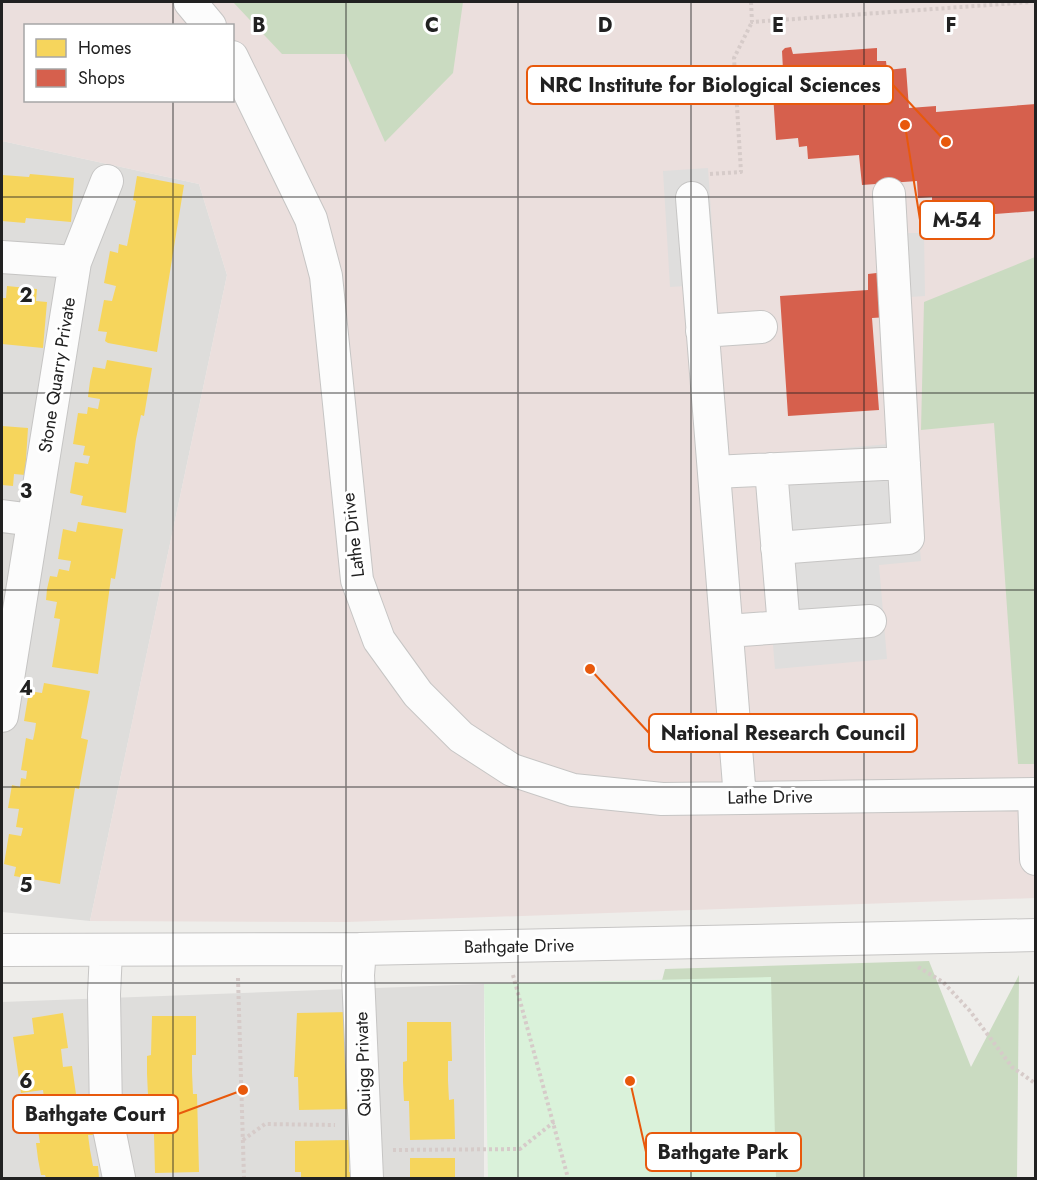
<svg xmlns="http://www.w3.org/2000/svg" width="1037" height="1180" font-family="Jost,sans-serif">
<rect width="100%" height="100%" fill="#eeedea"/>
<path fill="#dedddb" d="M2,141L199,184L227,275L90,921L2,912Z
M484,984V1178H2V1002Z"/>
<path fill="#ebdfdd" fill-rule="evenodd" d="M2,2H1035V898L347,922L90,921L227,275L199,184L2,141ZM26,26H232V100H26Z"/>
<path fill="#cadbc1" d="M233,2H463L453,73L385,142L346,54H282Z
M1035,257L1036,764H1018L994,423L921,430L924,302Z
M929,961L971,1067L1019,975L1017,1178H691L627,1115L665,969Z"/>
<path fill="#daf2da" d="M771,977L776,1178H488L484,984Z"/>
<path fill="#dfdedd" d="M708,168L716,284L670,287L663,171Z
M892,233H924L925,296L895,298Z
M911,442L921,561L879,565L887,659L775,669L757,456Z"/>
<path fill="#f6d55c" d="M30,174L74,178L71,222L26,218L25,223L2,221V175L29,177Z
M137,176L184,185L157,352L108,343L105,341L107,332L98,331L104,300L112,301L116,286L104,283L110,251L118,253L119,244L127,246L136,201L133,200Z
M7,286L37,289L36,301L47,302L43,348L2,344V298H6Z
M107,360L152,368L144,416L141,415L136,439L126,513L81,505L83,496L70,493L75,462L88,464L90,456L83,455L85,446L73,444L78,413L87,414L88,407L98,409L100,399L88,397L90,381L93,367L105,369Z
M2,426L28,428L25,475L14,474L13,486L2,485Z
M78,522L123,529L115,579L111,578L98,674L52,667L60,619L54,618L57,602L46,600L47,589L50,576L57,577L59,569L69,571L71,561L58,559L63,529L76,532Z
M44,683L90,691L81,738L88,740L79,789L75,788L60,884L14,876L16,867L4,864L9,834L21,836L23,828L16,827L19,809L8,808L12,785L20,787L21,778L26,779L27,771L21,770L26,738L33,740L35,730L36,723L24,721L29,691L42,693Z
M350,1012L346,1044L347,1076H352V1109L299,1110L298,1077H294L297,1013Z
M63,1013L68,1048L61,1049L63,1067L72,1066L77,1101L45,1106L43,1090L21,1093L13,1037L34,1034L32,1018Z
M152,1016H196V1055H192V1073L193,1094H197L199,1172L155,1173L153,1095H148L147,1074V1056L151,1055Z
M407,1022H451L452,1061H448V1081L449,1100L454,1099L455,1139L410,1140L409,1101H404L403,1082V1062L407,1061Z
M88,1102L93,1135H88L90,1150L93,1166H98L99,1178H46L45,1175H41L38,1159L36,1143H40L35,1111Z
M349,1140V1172H354V1178H301V1172H295V1141Z
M410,1158H455V1178H410Z"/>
<path fill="#d6604d" d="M791,47L793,54L877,48V61H886L887,70L906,68L909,108L936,106V112L1036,104V211L943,218L942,204L932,205V197L918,198L917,181L862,185L859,155L808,159L807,146L799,147L798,138L776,140L772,78L789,77L788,70H783L782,51L785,48Z
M885,272L888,317L872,318L879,410L788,416L780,296L868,290V274Z"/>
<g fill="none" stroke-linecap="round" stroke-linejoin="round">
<g stroke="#c6c5c4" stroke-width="34">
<path id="minor" d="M190,2L210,26
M232,57L311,219L326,276L357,580L379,640L418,694L461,737L512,770L573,790L662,799L1036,794
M692,198L740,798
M2,257L75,262
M702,331L761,327
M771,469L784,627
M714,472L904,463
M2,516L33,520
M777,548L908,538L889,194
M727,631L870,621
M2,716L75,262L107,181
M1034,794L1036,859
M360,949L358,975L367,1178
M2,950L360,949L1036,935
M106,952L104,994L106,1114L119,1178"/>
</g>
<path stroke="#d6cbc9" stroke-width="4" stroke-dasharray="3 3" stroke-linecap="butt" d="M751,2L752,22L1031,2
M710,174L741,172L734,58L752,22
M918,967L943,982L970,1011L1012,1067L1036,1084
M513,975L568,1178
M238,978L244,1178
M243,1140L265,1124L335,1125
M393,1150L520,1149L554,1122"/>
<use href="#minor" stroke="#fcfcfc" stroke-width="32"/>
</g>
<path fill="none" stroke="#212121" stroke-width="1.5" stroke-opacity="0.55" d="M173,2V26M346,2V1178M518,2V1178M691,2V1178M864,2V1178M173,100V1178M2,197H1036M2,393H1036M2,590H1036M2,787H1036M2,983H1036"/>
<g text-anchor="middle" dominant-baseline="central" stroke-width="6" stroke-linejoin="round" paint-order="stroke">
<g font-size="18" fill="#212121" stroke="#fff">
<text transform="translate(57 375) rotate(-81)">Stone Quarry Private</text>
<text transform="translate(353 535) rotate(-97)">Lathe Drive</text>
<text transform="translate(770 797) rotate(-1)">Lathe Drive</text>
<text transform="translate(519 946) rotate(-1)">Bathgate Drive</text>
<text transform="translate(363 1064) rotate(-92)">Quigg Private</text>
</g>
</g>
<g font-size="20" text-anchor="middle" font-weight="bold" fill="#212121" stroke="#fff" stroke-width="6" stroke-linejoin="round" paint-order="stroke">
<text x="259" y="32">B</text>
<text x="432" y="32">C</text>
<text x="605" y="32">D</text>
<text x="778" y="32">E</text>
<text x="951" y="32">F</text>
<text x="26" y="302">2</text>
<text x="26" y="498">3</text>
<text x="26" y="695">4</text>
<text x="26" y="892">5</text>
<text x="26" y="1088">6</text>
</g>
<path fill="none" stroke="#e8590c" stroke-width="2" d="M946 142L893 85M905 125L920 220M590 669L649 733M243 1090L178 1114M630 1081L646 1152"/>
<g fill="#e8590c" stroke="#fff" stroke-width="2">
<circle cx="946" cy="142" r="6"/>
<circle cx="905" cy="125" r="6"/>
<circle cx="590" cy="669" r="6"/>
<circle cx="243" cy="1090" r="6"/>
<circle cx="630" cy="1081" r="6"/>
</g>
<g fill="#fff" stroke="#e8590c" stroke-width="2">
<rect x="527" y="66" width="366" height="38" rx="6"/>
<rect x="920" y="201" width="74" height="38" rx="6"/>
<rect x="649" y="714" width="268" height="38" rx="6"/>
<rect x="13" y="1095" width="165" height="38" rx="6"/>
<rect x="646" y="1133" width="155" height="38" rx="6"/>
</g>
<g font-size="20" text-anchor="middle" font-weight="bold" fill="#212121">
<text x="710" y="92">NRC Institute for Biological Sciences</text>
<text x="957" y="227">M-54</text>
<text x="783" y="740">National Research Council</text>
<text x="95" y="1121">Bathgate Court</text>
<text x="723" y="1159">Bathgate Park</text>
</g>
<rect width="1037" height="1180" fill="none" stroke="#212121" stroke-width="6"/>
<rect x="24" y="24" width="210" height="78" fill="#ffffff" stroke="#a6a6a6" stroke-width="1.5"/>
<rect x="36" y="39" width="30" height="18" fill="#f6d55c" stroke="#a6a6a6" stroke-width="1.5"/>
<text x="78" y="54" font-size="18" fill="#212121">Homes</text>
<rect x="36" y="69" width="30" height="18" fill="#d6604d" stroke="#a6a6a6" stroke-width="1.5"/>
<text x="78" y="84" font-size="18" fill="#212121">Shops</text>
</svg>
